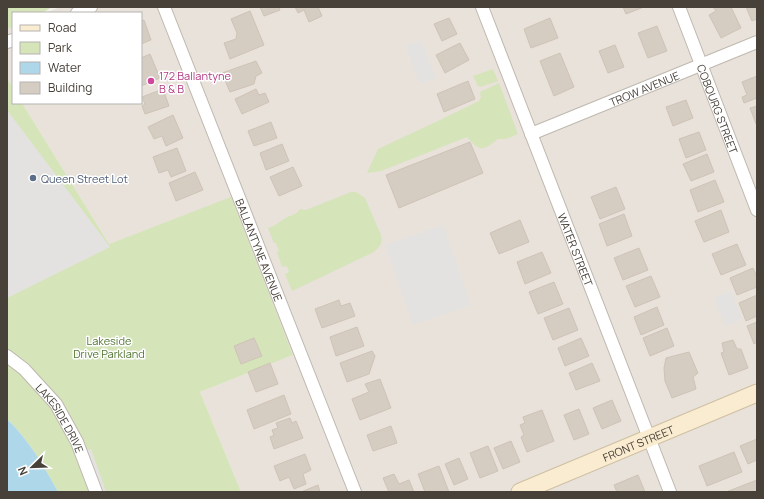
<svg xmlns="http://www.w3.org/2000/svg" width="764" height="499" font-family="Manrope,sans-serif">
<rect width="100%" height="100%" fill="#f4f1ec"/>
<path fill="#e8e2db" d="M60,7H757V492H241L200,392L293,355L231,198L109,244L22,103H141V13H46Z
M13,27V88L7,78V29Z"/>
<path fill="#d5e4b9" d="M7,7H52L42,13H13V27L7,29Z
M493,69L498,81L480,87L478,86L473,76Z
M7,78L13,88V103H22L109,244L231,197L293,355L200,392L241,492H58C44,466 28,439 7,419Z
M499,83L518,134L506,139H498C483,151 480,152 467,137L381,171L367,173L378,149L440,120L479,101L481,97L480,92Z
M351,192H356L365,198L381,235C383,243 380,246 374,252L292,291L285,274L289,272L287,266L282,267L277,252L279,251L276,243H274L268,228C275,226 278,223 284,219C290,215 297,215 300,209L306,210Z"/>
<path fill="#e4e2e0" d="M421,40L436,78L420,84L405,46Z
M7,110L110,247L7,298Z
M443,225L471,305L413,325L385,245Z
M731,291L742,319L725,326L714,298Z
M91,449L106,492H101L86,451Z"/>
<path fill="#afd7ea" d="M7,419C28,439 44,466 58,492H7Z"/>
<path fill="#d5ccc2" stroke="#cfc3b6" d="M260,7H279L280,10L264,16Z
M295,7H318L322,16L309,22L304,10L298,13Z
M623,7H644L626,14Z
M713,7H731L741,28L721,38L709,15L716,11Z
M746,7H757V19L752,21Z
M250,11L264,45L230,59L224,43L236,39L237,33L231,19Z
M449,18L457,34L442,41L434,24Z
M550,18L558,38L531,48L524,29Z
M144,20L151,40L141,44V21Z
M657,26L667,51L648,58L638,33Z
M460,43L469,60L445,73L436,55Z
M615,45L624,67L608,73L599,51Z
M560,53L574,87L554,96L540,61Z
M150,54L160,78L141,86V58Z
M256,61L262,73L256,76L254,84L230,92L222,73Z
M757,76V98L744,103L742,97L747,95L742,82Z
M468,81L475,99L444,112L437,94Z
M163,89L169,106L145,114L142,106L145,104L142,97Z
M256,89L259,95L265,93L269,102L242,114L235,99Z
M686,100L693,118L673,126L666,107Z
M757,106V124H756L750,108Z
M173,115L183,138L166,146L162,136L154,139L148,127Z
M271,122L277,138L254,146L248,131Z
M699,132L706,150L686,158L679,139Z
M470,142L483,173L399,208L386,175Z
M282,144L289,161L266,170L260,153Z
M177,148L186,171L171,177L168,170L159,173L153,157Z
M707,154L714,172L691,181L683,164Z
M293,167L302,186L279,196L270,177Z
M195,172L203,190L176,201L169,183Z
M715,180L724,202L698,212L690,190Z
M616,187L625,209L600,219L591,197Z
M721,210L729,232L704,242L695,221Z
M624,214L632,236L607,246L599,224Z
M520,220L529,242L499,254L490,233Z
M737,244L746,265L721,275L712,254Z
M639,248L648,270L623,280L614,258Z
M542,252L551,273L525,284L517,262Z
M753,268L757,277V287L737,295L730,278Z
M651,276L660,297L635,307L626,286Z
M554,282L563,304L538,314L529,292Z
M757,295V316L746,321L739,303Z
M339,300L341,306L350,303L355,316L322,328L315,309Z
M657,307L664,325L641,335L634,317Z
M569,308L578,330L553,340L544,318Z
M757,322V342L754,344L747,326Z
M357,327L364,346L336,356L330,337Z
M667,328L674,346L650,356L643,338Z
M254,338L262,356L241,364L234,346Z
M581,338L589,356L565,366L558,348Z
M733,340L737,349H741L748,368L729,375L721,353L724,352L722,343Z
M372,351L375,356L369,374L347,382L340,363Z
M689,352L698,373L693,377L696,389L672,398L665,381L664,368L666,358Z
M270,363L278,384L256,392L248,372Z
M592,363L600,381L576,390L569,373Z
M380,379L391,408L360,420L352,399L369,392L365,384Z
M284,395L291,414L254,429L247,410Z
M612,400L621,421L602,429L593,408Z
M579,409L589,434L574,440L564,415Z
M542,410L554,441L527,452L521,437L524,435L520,425L525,423L523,417Z
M290,418L292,423L296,421L303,438L274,449L270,437L274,435L272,430L278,428L276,423Z
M391,426L397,443L373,451L367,435Z
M757,439V460L748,464L740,446Z
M511,441L520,462L503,469L494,448Z
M488,446L498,471L480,478L470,453Z
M734,452L742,472L707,486L699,466Z
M305,454L311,470L303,474L306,484L294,489L289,477L280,481L274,466Z
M459,458L468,479L454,485L445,464Z
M439,466L449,492H425L418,474Z
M394,474L399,484L409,480L414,492H389L383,478Z
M638,475L645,492H617L614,485Z
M757,480V492H726Z
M318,485L320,492H301Z"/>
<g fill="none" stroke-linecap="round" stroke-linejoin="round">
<g stroke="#bfb8af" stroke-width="14">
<g id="street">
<path id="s1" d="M164,7L355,492"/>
<path id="s2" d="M482,7L670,492"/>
<path id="s3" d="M679,7L757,210"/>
<path d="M77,13L91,7"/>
<path d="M7,42L13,40"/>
<path id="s4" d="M531,134L757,42"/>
<path id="s5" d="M7,356L24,369L56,404L77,442L96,492"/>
</g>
</g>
<g stroke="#cfbfa0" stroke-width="19">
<g id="secondary">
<path id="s6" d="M520,492L757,393"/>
</g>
</g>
<use href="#street" stroke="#fff" stroke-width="12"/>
<use href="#secondary" stroke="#faecd1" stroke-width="17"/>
</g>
<circle fill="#d1479c" stroke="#fff" stroke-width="1.5" cx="151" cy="81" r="4"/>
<circle fill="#5c6f8a" stroke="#fff" stroke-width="1.5" cx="33" cy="178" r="4"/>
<g text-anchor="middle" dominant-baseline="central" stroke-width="3" stroke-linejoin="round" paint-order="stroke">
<g font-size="11" fill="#b23c85" stroke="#fff" text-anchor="start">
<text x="159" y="75">172 Ballantyne<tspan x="159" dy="13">B &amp; B</tspan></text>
</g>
<g font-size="11" fill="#48413a" stroke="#fff">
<text stroke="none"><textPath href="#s4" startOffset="122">TROW AVENUE</textPath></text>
<text stroke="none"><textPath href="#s3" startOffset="109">COBOURG STREET</textPath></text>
<text stroke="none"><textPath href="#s1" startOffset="261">BALLANTYNE AVENUE</textPath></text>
<text stroke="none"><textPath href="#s2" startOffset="260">WATER STREET</textPath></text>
<text stroke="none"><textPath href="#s5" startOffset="83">LAKESIDE DRIVE</textPath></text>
<text stroke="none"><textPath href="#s6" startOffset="128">FRONT STREET</textPath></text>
</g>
<g font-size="11" fill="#4e5e75" stroke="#fff" text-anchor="start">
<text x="41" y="178">Queen Street Lot</text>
</g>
<g font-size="11" fill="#517532" stroke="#fff">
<text x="109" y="340">Lakeside<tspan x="109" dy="13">Drive Parkland</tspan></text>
</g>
</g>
<rect width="764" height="499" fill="none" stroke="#48413a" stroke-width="16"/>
<rect x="12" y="12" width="130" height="92" fill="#ffffff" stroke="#b6b3b0"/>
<rect x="20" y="25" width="20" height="6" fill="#faecd1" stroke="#b6b3b0"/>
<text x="48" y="32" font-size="12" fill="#48413a">Road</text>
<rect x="20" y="42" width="20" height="12" fill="#d5e4b9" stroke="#b6b3b0"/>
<text x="48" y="52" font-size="12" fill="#48413a">Park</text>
<rect x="20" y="62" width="20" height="12" fill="#afd7ea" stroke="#b6b3b0"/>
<text x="48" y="72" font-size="12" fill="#48413a">Water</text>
<rect x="20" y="82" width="20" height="12" fill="#d5ccc2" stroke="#b6b3b0"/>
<text x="48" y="92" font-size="12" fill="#48413a">Building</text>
<g transform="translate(32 467) rotate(247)" stroke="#ffffff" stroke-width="3" paint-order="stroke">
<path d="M0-3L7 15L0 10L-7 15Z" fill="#48413a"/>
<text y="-6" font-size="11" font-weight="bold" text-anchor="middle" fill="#48413a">N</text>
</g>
</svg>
